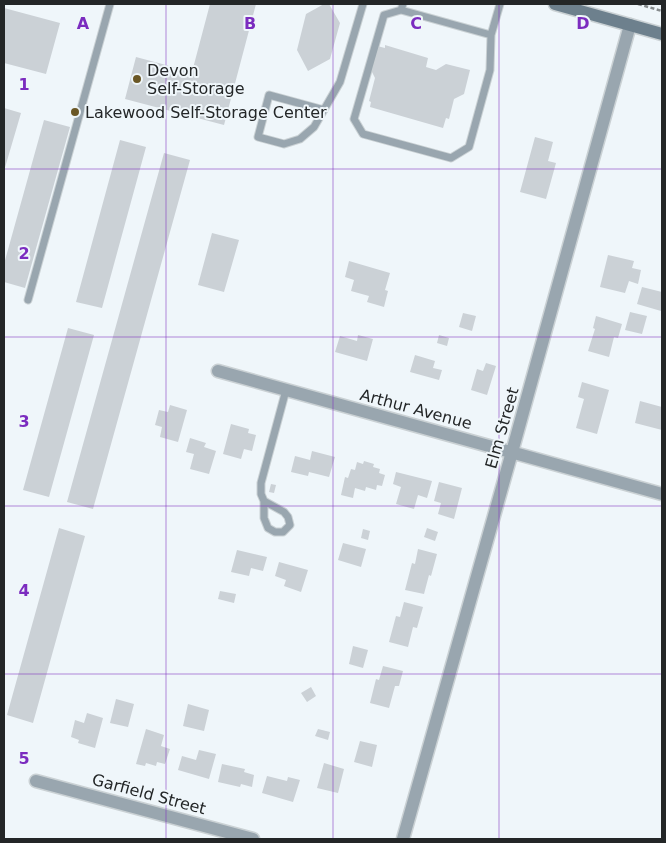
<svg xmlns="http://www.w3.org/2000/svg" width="666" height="843" font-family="'DejaVu Sans',sans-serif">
<rect width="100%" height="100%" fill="#eff6fa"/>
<path fill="#cbd1d6" d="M210,4H256L224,125L125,99L136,57L192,72Z
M324,4H329L340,23L330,59L308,71L297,50L306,14Z
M4,8L60,23L46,74L4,63Z
M385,45L428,58L426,67L436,70L446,64L470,70L464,94L454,99L449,119L446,118L443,128L370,107L371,102L369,101L375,78L371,70L377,46L385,48Z
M4,108L21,113L4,171Z
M44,120L70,127L25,288L4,282V264Z
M535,137L553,142L548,161L556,163L546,199L520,192Z
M120,140L146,147L102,308L76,302Z
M164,153L190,160L93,509L67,502Z
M212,233L239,240L224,292L198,285Z
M608,255L634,261L632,268L641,270L638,284L629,281L625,293L600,287Z
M349,261L390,273L385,290L388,291L384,307L367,302L369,296L351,291L354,280L345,277Z
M642,287L662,292L661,311L637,304Z
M630,312L647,316L642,334L625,330Z
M463,313L476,316L472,331L459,327Z
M596,316L622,324L618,338L614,337L609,357L588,351L595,329L593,328Z
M68,328L94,335L49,497L23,490Z
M358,335L373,339L367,361L335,352L340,336L357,341Z
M439,335L449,338L447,346L437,343Z
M415,355L435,361L433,368L442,370L439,380L410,372Z
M486,363L496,366L487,395L471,390L477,369L483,371Z
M582,382L609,390L597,434L576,428L584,399L578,397Z
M640,401L662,407V430L635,423Z
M170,405L187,410L178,442L160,437L162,427L155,425L159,410L168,412Z
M231,424L249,429L248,433L256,435L252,451L244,449L241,459L223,454Z
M190,438L206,443L204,447L216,451L209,474L190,469L194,454L186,452Z
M312,451L335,457L329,477L309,472L308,476L291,472L295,456L310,460Z
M364,461L374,464L373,467L380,469L379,473L385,475L382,486L377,485L376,490L366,487L365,491L355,488L353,498L341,495L345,477L348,478L351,469L355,470L357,462L363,464Z
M396,472L432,481L427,498L418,495L414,509L396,504L401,487L393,484Z
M439,482L462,488L454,519L438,514L441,503L434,501Z
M271,484L276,485L274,493L269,492Z
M59,528L85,536L33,723L7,715Z
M427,528L438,532L435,541L424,537Z
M363,529L370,531L368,540L361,538Z
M343,543L366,549L361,567L338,560Z
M418,549L437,554L431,576L429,575L424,594L405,590L412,563L415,564Z
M237,550L267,557L263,571L251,568L249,576L231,572Z
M279,562L308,570L301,592L284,586L286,580L275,576Z
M220,591L236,594L234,603L218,599Z
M404,602L423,607L417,628L413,627L408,647L389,642L396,616L400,617Z
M353,646L368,650L363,668L349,664Z
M383,666L403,671L399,686H395L389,708L370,703L376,679L379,680Z
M311,687L316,696L307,702L301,693Z
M116,699L134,704L128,727L110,723Z
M188,704L209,710L204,731L183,726Z
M87,713L103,718L95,748L78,743L79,740L71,737L75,720L84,723Z
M146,729L164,735L161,746L170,749L165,764L157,762L156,766L146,763L145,766L136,764Z
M318,729L330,732L328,740L315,736Z
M360,741L377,745L372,767L354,762Z
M199,750L216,754L209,779L178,770L182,756L196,760Z
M324,763L344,769L338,793L317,788Z
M222,764L245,769L244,772L254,775L252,787L241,784L240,787L218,782Z
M267,776L287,781L288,777L300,780L293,802L262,793Z"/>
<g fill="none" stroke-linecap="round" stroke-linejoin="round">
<g stroke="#cad1d4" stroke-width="9">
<path id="lane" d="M403,4L401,10L384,15L354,119L363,134L451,158L469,147L490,70L491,35L500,4
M401,10L491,35
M324,110L269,95L258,137L284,144L300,139L314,127L340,82L363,4
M28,300L110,4
M264,501L284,512L288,517L290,525L283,532H275L268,528L264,518V501L261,494V483L286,390"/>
</g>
<g stroke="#cad1d4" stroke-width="15">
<path id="street" d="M218,371L662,494
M36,781L253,839
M403,839L512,452L630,25"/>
</g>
<g stroke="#cad1d4" stroke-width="15">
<path id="secondary" d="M555,4L662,34"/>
</g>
<path stroke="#868b8d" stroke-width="2.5" stroke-dasharray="4 2.5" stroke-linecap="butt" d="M638,4L662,11"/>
<use href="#lane" stroke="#99a6af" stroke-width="7"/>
<use href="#street" stroke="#99a6af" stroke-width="12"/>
<use href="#secondary" stroke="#6d808d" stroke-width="12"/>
</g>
<path fill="none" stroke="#7b2cbf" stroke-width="1" stroke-opacity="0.55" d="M166,4V839M333,4V839M499,4V839M4,169H662M4,337H662M4,506H662M4,674H662"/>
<g fill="#6a5725" stroke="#eff6fa" stroke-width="2">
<circle cx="137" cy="79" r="5"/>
<circle cx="75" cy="112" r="5"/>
</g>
<g text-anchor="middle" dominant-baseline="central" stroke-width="4" stroke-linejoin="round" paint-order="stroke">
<g font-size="16" fill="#232627" stroke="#eff6fa" text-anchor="start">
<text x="147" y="70">Devon<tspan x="147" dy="18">Self-Storage</tspan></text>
<text x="85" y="112">Lakewood Self-Storage Center</text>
</g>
<g font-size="16" fill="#232627" stroke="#eff6fa">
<text transform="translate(416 409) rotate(15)">Arthur Avenue</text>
<text transform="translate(502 428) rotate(-74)">Elm Street</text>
<text transform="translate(149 794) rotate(15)">Garfield Street</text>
</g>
</g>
<g font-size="16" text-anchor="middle" font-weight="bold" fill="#7b2cbf" stroke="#eff6fa" stroke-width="4" stroke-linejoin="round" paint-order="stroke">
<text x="83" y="29">A</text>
<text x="250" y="29">B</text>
<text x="416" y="29">C</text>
<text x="583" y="29">D</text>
<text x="24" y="90">1</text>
<text x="24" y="259">2</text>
<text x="24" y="427">3</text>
<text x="24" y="596">4</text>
<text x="24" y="764">5</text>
</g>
<rect width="666" height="843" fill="none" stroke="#232627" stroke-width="10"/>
</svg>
